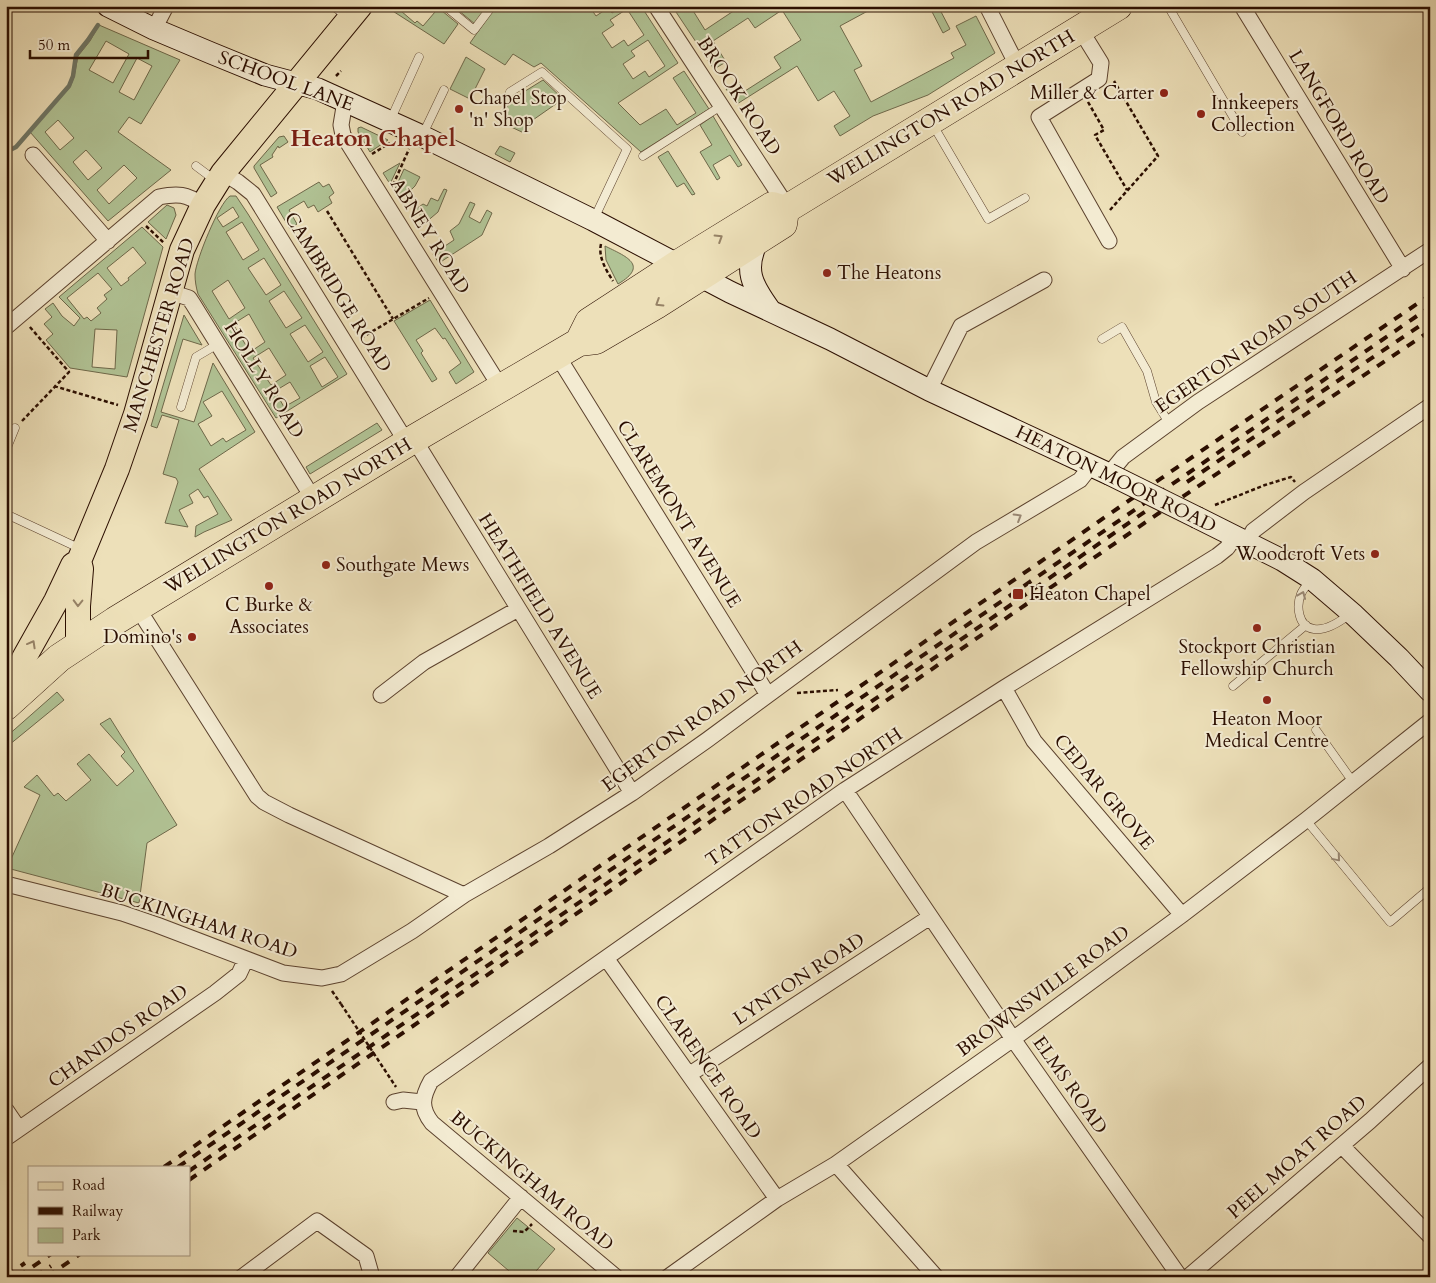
<svg xmlns="http://www.w3.org/2000/svg" width="1436" height="1283" font-family="Cardo,serif">
<rect width="100%" height="100%" fill="#ede0b9"/>
<filter id="stains"><feTurbulence type="fractalNoise" baseFrequency=".004" numOctaves="4"/><feColorMatrix values="0 0 0 0 .2 0 0 0 0 .09 0 0 0 0 .02 0 0 0 .5 -.17"/></filter>
<radialGradient id="worn" r=".72"><stop offset=".6" stop-color="#630" stop-opacity="0"/><stop offset="1" stop-color="#630" stop-opacity=".3"/></radialGradient>
<path fill="#b1c395" stroke="#6e684a" fill-rule="evenodd" d="M389,6H405L401,11L415,23L417,21L423,26L435,12L429,7L436,6L458,24L444,44L388,8Z
M453,6H489L475,24Z
M496,6H589L596,16L608,8L612,13L622,6H641L678,63L618,103L640,125L666,109L677,125L696,113L673,78L684,71L709,109L641,152L541,63L534,67L513,54L505,65L470,43ZM627,9L644,35L628,46L624,40L612,48L602,33L614,25L610,20ZM648,40L665,66L649,77L645,71L633,79L623,64L635,56L631,51Z
M672,6H696L692,9L705,30L741,6H877L840,26L862,66L854,70L871,102L954,58L951,53L966,45L956,26L976,16L995,53L928,95L873,116L840,136L834,126L850,116L834,91L818,101L797,66L737,104L726,89L738,81L745,91L781,68L774,57L801,40L782,10L755,28L748,18L713,41L726,62L714,69Z
M929,6H938L950,29L943,33Z
M99,25L180,60L141,124L129,117L118,132L171,170L108,221L30,132L70,87L74,77L78,56L90,41ZM106,41L129,54L113,83L89,70ZM137,58L152,66L134,100L119,92ZM58,120L74,138L60,150L45,132ZM86,150L102,168L88,180L73,162ZM124,165L137,178L109,204L97,190Z
M466,57L485,69L470,99L450,89Z
M543,80L563,99L530,122L524,133L509,126L512,119L501,114L514,98Z
M713,116L742,165L738,167L730,155L713,165L720,178L717,180L700,152L712,145L700,125Z
M361,127L363,128L388,140L370,152L358,132V128Z
M284,136L288,142L279,148L278,146L272,155L273,157L260,165L277,193L271,197L254,168V166L279,137Z
M500,146L515,153L510,162L495,154Z
M668,151L695,194L692,195L684,183L677,187L658,157Z
M400,163L390,184L383,173Z
M404,169L420,177L415,186L400,201L394,191Z
M319,182L323,187L329,184L334,193L329,197L332,203L318,212L314,205L308,208L304,201L289,210L297,224L290,229L277,207Z
M444,189L447,190L438,212L425,223L416,209L423,204L427,206L431,198L438,201Z
M230,196H236L248,214L347,374L276,418L198,294C196,287 195,281 195,274C196,260 219,203 230,196ZM233,207L239,217L223,227L217,218ZM242,222L259,250L243,260L226,232ZM264,258L281,285L266,295L248,268ZM228,280L245,308L229,319L212,291ZM284,291L302,318L286,328L269,301ZM249,314L265,342L250,352L233,324ZM305,325L323,352L308,362L290,334ZM269,348L286,375L271,385L253,358ZM325,357L338,377L322,387L310,366ZM290,382L300,398L284,407L275,391Z
M470,202L475,204L469,217L480,223L487,210L492,213L482,235L439,263L433,254L454,240L450,231L459,224Z
M167,205L174,208L176,215L166,239L148,222Z
M142,227L163,247L127,377L70,368L46,340L53,334L44,324L52,317L45,309L53,303L62,316L74,326L80,318L59,297ZM133,247L146,263L128,278L129,280L121,286L107,268ZM98,273L112,289L104,295L107,299L97,308L101,313L91,321L87,317L84,319L67,298ZM95,329L117,330L115,369L92,367Z
M605,246C625,256 650,265 618,284L606,260Z
M430,300L474,372L456,384L449,372L461,363L445,338L443,339L435,328L416,340L423,351L421,353L437,379L432,382L394,321Z
M184,315L202,345L183,339L161,412L194,422L213,363L255,432L199,469L232,520L204,532L195,537L196,526L218,514L208,496L204,498L198,489L189,495L193,503L179,510L188,527L165,523L178,482L176,478L163,474L179,420L162,415L157,428L151,426ZM222,391L246,430L226,442L223,438L211,446L198,424L212,416L203,402Z
M377,423L382,430L310,474L306,467Z
M57,692L64,700L9,745L6,741V737Z
M110,718L177,825L147,843L139,903L7,868L40,795L24,787L37,775L54,796L58,793L66,801L91,780L77,764L89,754L117,786L134,771L121,756L125,752L100,724Z
M517,1218L555,1249L531,1277H516L488,1253Z"/>
<g fill="none" stroke-linecap="round" stroke-linejoin="round">
<path stroke="#6e7767" stroke-width="4.5" d="M6,152L16,147L69,86L73,76L76,55L88,40L98,25"/>
<g stroke="#5c422e" stroke-width="9">
<path id="lane" d="M333,6L348,17
M445,6L474,30L492,6
M1168,6L1242,132
M510,92L542,72L627,149L594,219
M390,121L419,57
M933,125L988,219L1025,198
M423,134L444,90
M643,156L721,106
M196,166L216,181
M1102,339L1122,327L1147,371L1156,402L1169,423
M181,407L196,357L218,344
M6,450L15,428
M6,514L81,549
M1310,581C1307,585 1303,589 1301,594C1296,606 1298,627 1314,629C1326,631 1341,621 1350,614
M1233,686L1306,625
M1316,730L1353,782
M1306,820L1390,922L1430,888"/>
</g>
<g stroke="#5c422e" stroke-width="17">
<path id="street" d="M656,6L788,208
M987,6L1018,67
M1242,6L1403,269
M154,29L166,6
M1080,29L1101,63L1099,79L1039,117L1109,241
M345,101L341,125L343,135L501,388
M33,155L108,241
M223,173L238,182L253,194L407,443
M170,292L189,298L193,304L314,500
M6,327L159,197C178,193 186,194 203,205
M557,355L768,695
M929,390L961,326L1044,280
M414,439L632,793
M1109,474L1123,457L1198,402L1430,250
M1247,542L1253,531L1304,492L1430,406
M137,607L257,796L264,802L289,815L464,895
M1004,688L1034,741L1182,915
M381,695L424,662L518,609
M845,790L1013,1039L1180,1277
M6,884L122,913L157,925L283,973L322,978L341,974L412,931L464,895L549,846L632,793L707,740L976,542L1080,480L1091,466
M606,958L777,1199
M690,1074L930,917
M394,1102L403,1100L422,1102
M6,1110L19,1129
M6,1138L215,993L239,974L246,959
M1342,1146L1430,1236
M836,1164L936,1277
M242,1277L317,1221L366,1256L372,1277
M457,1277L521,1197
M616,1277L432,1123C420,1108 422,1097 431,1081L845,790L1004,688L1217,556L1227,548L1235,537
M668,1277L777,1199L836,1164L1013,1039L1182,915L1306,820L1430,721
M1188,1277L1370,1121L1430,1066"/>
</g>
<g stroke="#2b0e00" stroke-width="23">
<path id="secondary" d="M108,6L154,29L211,53L265,75L318,89L422,136L593,220L730,292L830,339L929,390L1109,474
M758,240C743,270 752,285 770,310
M1198,518L1282,560L1312,579L1354,615L1399,658L1430,691"/>
</g>
<g stroke="#2b0e00" stroke-width="26">
<path id="primary" d="M78,644V606L81,569L79,561L117,469L136,414L182,250L203,205L223,173L360,6
M7,705L24,658L56,601L73,565L78,562"/>
</g>
<g stroke="#2b0e00" stroke-width="29">
<path id="highway" d="M579,342L589,322L678,264L772,206L785,210L788,208L1118,6
M6,706L59,658L115,621L407,443L579,342L596,340L656,305L783,224L785,210"/>
</g>
<path stroke="#2b0e00" stroke-width="2.5" stroke-dasharray="4 2.5" stroke-linecap="butt" d="M336,76L341,71
M1088,102L1104,130L1095,135L1127,190
M372,154L390,143
M393,185L409,149
M1110,210L1158,156L1114,81
M327,211L393,319
M146,226L164,243
M601,244C598,257 606,270 613,281
M361,338L429,298
M54,386L118,405
M22,421L69,372L29,326
M1215,505L1265,485L1291,477L1295,482
M797,693L838,690
M332,991L341,1004
M513,1231L524,1232L532,1224"/>
<use href="#lane" stroke="#f3ebd2" stroke-width="8"/>
<use href="#street" stroke="#f3ebd2" stroke-width="15"/>
<use href="#secondary" stroke="#f3ebd2" stroke-width="21"/>
<use href="#primary" stroke="#ede0b9" stroke-width="24"/>
<use href="#highway" stroke="#ede0b9" stroke-width="28"/>
<path stroke="#2b0e00" stroke-width="4" stroke-dasharray="9 9" stroke-linecap="butt" d="M1187,482L1430,319
M164,1167L1166,475L1430,295
M178,1167L1430,307
M189,1171L904,679L1169,495
M189,1180L1191,491L1430,331
M6,1276L25,1263
M18,1277L51,1254
M35,1277L51,1266
M47,1277L80,1254"/>
<g stroke="#2b0e00" stroke-width="23" stroke-linecap="butt">
<path id="secondary-bridge" d="M1109,474L1198,518"/>
</g>
<path stroke="#2b0e00" stroke-width="2.5" stroke-dasharray="4 2.5" stroke-linecap="butt" d="M341,1004L396,1087"/>
<use href="#secondary-bridge" stroke="#f3ebd2" stroke-width="21"/>
</g>
<defs><path id="oneway-chevron" d="M-2-3.5L2.5 0L-2 3.5" fill="none" stroke-width="1.6" stroke-linecap="round" stroke-linejoin="round" transform="scale(1.25)"/></defs>
<g stroke="#968266">
<use href="#oneway-chevron" transform="translate(719 238) rotate(-32)"/>
<use href="#oneway-chevron" transform="translate(659 303) rotate(148)"/>
<use href="#oneway-chevron" transform="translate(78 603) rotate(91)"/>
<use href="#oneway-chevron" transform="translate(32 644) rotate(-61)"/>
</g>
<g stroke="#998874">
<use href="#oneway-chevron" transform="translate(1018 517) rotate(-31)"/>
<use href="#oneway-chevron" transform="translate(1302 595) rotate(-67)"/>
<use href="#oneway-chevron" transform="translate(1337 858) rotate(50)"/>
</g>
<g fill="#8f2418" stroke="#f3ebd2" stroke-width="2">
<circle cx="1164" cy="93" r="5"/>
<circle cx="459" cy="109" r="5"/>
<circle cx="1201" cy="114" r="5"/>
<circle cx="827" cy="273" r="5"/>
<circle cx="1375" cy="554" r="5"/>
<circle cx="326" cy="565" r="5"/>
<circle cx="269" cy="586" r="5"/>
<rect x="1012" y="588" width="12" height="12" rx="2.5"/>
<circle cx="1257" cy="628" r="5"/>
<circle cx="192" cy="637" r="5"/>
<circle cx="1267" cy="700" r="5"/>
</g>
<g text-anchor="middle" dominant-baseline="central" stroke-width="4" stroke-linejoin="round" paint-order="stroke">
<g font-size="19" fill="#2b0e00" stroke="#f3ebd2">
<text transform="translate(286 81) rotate(20)">SCHOOL LANE</text>
<text transform="translate(739 96) rotate(57)">BROOK ROAD</text>
<text transform="translate(951 108) rotate(-31)">WELLINGTON ROAD NORTH</text>
<text transform="translate(1339 127) rotate(59)">LANGFORD ROAD</text>
<text transform="translate(430 236) rotate(58)">ABNEY ROAD</text>
<text transform="translate(338 292) rotate(58)">CAMBRIDGE ROAD</text>
<text transform="translate(159 335) rotate(-73)">MANCHESTER ROAD</text>
<text transform="translate(1256 342) rotate(-34)">EGERTON ROAD SOUTH</text>
<text transform="translate(264 380) rotate(58)">HOLLY ROAD</text>
<text transform="translate(1116 479) rotate(26)">HEATON MOOR ROAD</text>
<text transform="translate(679 514) rotate(58)">CLAREMONT AVENUE</text>
<text transform="translate(288 516) rotate(-31)">WELLINGTON ROAD NORTH</text>
<text transform="translate(540 606) rotate(58)">HEATHFIELD AVENUE</text>
<text transform="translate(702 716) rotate(-36)">EGERTON ROAD NORTH</text>
<text transform="translate(1104 792) rotate(50)">CEDAR GROVE</text>
<text transform="translate(804 797) rotate(-34)">TATTON ROAD NORTH</text>
<text transform="translate(199 921) rotate(18)">BUCKINGHAM ROAD</text>
<text transform="translate(799 979) rotate(-33)">LYNTON ROAD</text>
<text transform="translate(1043 991) rotate(-36)">BROWNSVILLE ROAD</text>
<text transform="translate(118 1036) rotate(-35)">CHANDOS ROAD</text>
<text transform="translate(708 1067) rotate(55)">CLARENCE ROAD</text>
<text transform="translate(1070 1085) rotate(55)">ELMS ROAD</text>
<text transform="translate(1297 1157) rotate(-41)">PEEL MOAT ROAD</text>
<text transform="translate(532 1181) rotate(40)">BUCKINGHAM ROAD</text>
</g>
<g font-size="19" fill="#2b0e00" stroke="#f3ebd2" text-anchor="start">
<text x="1154" y="93" text-anchor="end">Miller &amp; Carter</text>
<text x="469" y="98">Chapel Stop<tspan x="469" dy="22">'n' Shop</tspan></text>
<text x="1211" y="103">Innkeepers<tspan x="1211" dy="22">Collection</tspan></text>
<text x="837" y="273">The Heatons</text>
<text x="1365" y="554" text-anchor="end">Woodcroft Vets</text>
<text x="336" y="565">Southgate Mews</text>
<text x="1029" y="594">Heaton Chapel</text>
<text x="269" y="605" text-anchor="middle">C Burke &amp;<tspan x="269" dy="22">Associates</tspan></text>
<text x="182" y="637" text-anchor="end">Domino's</text>
<text x="1257" y="647" text-anchor="middle">Stockport Christian<tspan x="1257" dy="22">Fellowship Church</tspan></text>
<text x="1267" y="719" text-anchor="middle">Heaton Moor<tspan x="1267" dy="22">Medical Centre</tspan></text>
</g>
<g font-size="24" font-weight="bold" fill="#7a1f14" stroke="#f3ebd2">
<text x="373" y="138">Heaton Chapel</text>
</g>
</g>
<rect width="1436" height="1283" fill="none" stroke="#ede0b9" stroke-width="25"/>
<rect x="8" y="8" width="1421" height="1268" fill="none" stroke="#2b0e00" stroke-width="2.5"/>
<rect x="12" y="12" width="1411" height="1258" fill="none" stroke="#2b0e00"/>
<rect x="28" y="1166" width="162" height="90" fill="#f3ebd2" stroke="#a3937e"/>
<rect x="38" y="1182" width="25" height="8" fill="#ede0b9" stroke="#a3937e"/>
<text x="72" y="1190" font-size="15" fill="#2b0e00">Road</text>
<rect x="38" y="1207" width="25" height="8" fill="#2b0e00" stroke="#a3937e"/>
<text x="72" y="1216" font-size="15" fill="#2b0e00">Railway</text>
<rect x="38" y="1228" width="25" height="15" fill="#b1c395" stroke="#a3937e"/>
<text x="72" y="1240" font-size="15" fill="#2b0e00">Park</text>
<path d="M30 50v8h118v-8" fill="none" stroke="#2b0e00" stroke-width="2.5"/>
<text x="38" y="50" font-size="15" fill="#2b0e00" stroke="#f3ebd2" stroke-width="4" paint-order="stroke">50 m</text>
<rect width="100%" height="100%" filter="url(#stains)"/>
<rect width="100%" height="100%" fill="url(#worn)"/>
</svg>
